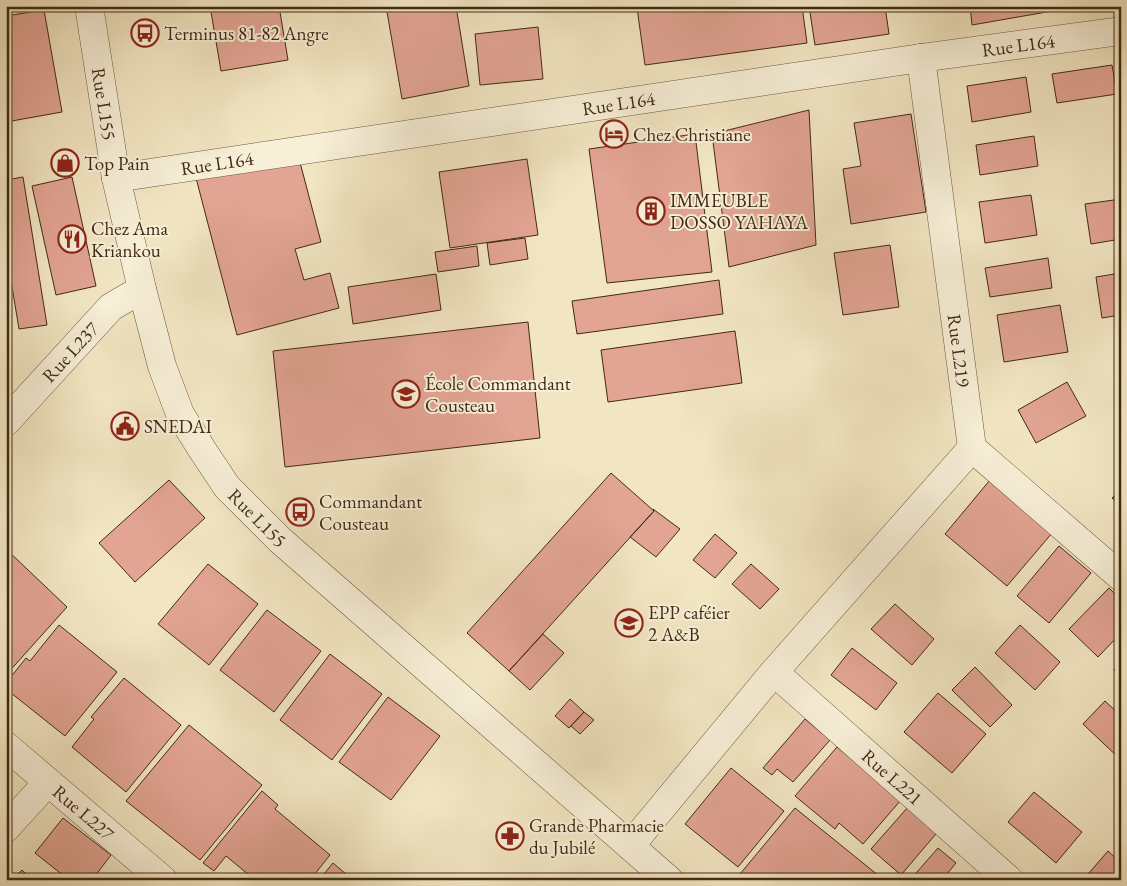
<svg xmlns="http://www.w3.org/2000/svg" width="1127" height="886" font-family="'EB Garamond',serif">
<rect width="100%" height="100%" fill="#f2e6c2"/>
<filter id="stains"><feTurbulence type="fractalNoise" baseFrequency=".004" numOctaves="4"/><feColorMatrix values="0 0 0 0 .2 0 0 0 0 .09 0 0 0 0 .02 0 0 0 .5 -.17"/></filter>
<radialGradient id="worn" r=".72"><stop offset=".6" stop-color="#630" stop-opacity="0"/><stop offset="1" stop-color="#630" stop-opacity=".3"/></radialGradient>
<path fill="#e2a493" stroke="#422a14" d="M210,6H279L288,60L221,71Z
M386,6H456L469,86L402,99Z
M649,6H802L807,43L645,65L637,8Z
M809,6H885L889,34L815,45Z
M970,6H1063L1064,9L972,25Z
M44,10L62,112L6,122V16Z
M538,27L543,79L480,85L475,34Z
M1112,65L1117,94L1057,103L1052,74Z
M1026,77L1031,112L972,122L967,86Z
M809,110L816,245L729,267L712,134Z
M911,114L926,212L851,224L843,169L861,166L854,123Z
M695,134L712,272L607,283L589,149Z
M1034,136L1038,166L980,175L976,145Z
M297,151L321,242L295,249L304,280L330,273L339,308L237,335L196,178Z
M527,159L538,235L450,248L439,172Z
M23,177L47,325L19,329L6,250V180Z
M72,177L96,286L56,295L32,186Z
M1031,195L1037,235L985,243L979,202Z
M1121,199V239L1091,244L1085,204Z
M525,238L528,259L490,265L487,243Z
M890,245L899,307L843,315L834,253Z
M477,246L479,266L438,272L435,252Z
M1048,258L1052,288L990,297L985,268Z
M1121,273V315L1102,318L1096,277Z
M436,274L441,310L353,324L348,287Z
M719,280L723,314L577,334L572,301Z
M1060,305L1068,352L1004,362L997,315Z
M528,322L540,438L285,467L273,351Z
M735,331L742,383L608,402L601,350Z
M1067,382L1086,416L1036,443L1018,410Z
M611,473L654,511L509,671L467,633Z
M169,480L205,518L135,582L99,543Z
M990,480L1053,532L1007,586L945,534Z
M1121,490V506L1112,498Z
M653,509L680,529L656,557L630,537L654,511Z
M715,534L737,553L715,578L693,560Z
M1059,546L1091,573L1049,623L1017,596Z
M6,549L67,607L6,675Z
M208,564L258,604L209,665L158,624Z
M751,564L779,589L760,609L732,584Z
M1109,588L1121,600V633L1098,657L1069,629Z
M895,604L934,639L912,665L871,629Z
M267,610L321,651L274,712L220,670Z
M59,625L117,672L65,736L6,689V683L26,658L30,661Z
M1020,625L1060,662L1035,690L995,653Z
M543,634L564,653L530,690L509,671Z
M852,648L897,683L876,710L831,675Z
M330,654L382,694L332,760L280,720Z
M1121,662V676L1114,670Z
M975,667L1012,705L990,727L952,690Z
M124,678L181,725L126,792L72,747L94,719L91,717Z
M938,693L986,734L952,773L904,732Z
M388,697L440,736L391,800L339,762Z
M570,699L584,712L569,728L555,716Z
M1105,701L1121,716V760L1083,724Z
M584,712L594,720L580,734L571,726Z
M805,719L830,740L793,782L777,769L772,775L763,768Z
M189,725L262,785L200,860L126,801Z
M837,747L901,800L863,844L839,823L835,829L795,796Z
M731,768L784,811L738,867L685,824Z
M262,791L278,805L275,809L330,855L310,880H255L226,856L214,871L203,863Z
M1034,792L1082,832L1056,863L1008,822Z
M908,807L941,828L901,875L871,849Z
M795,808L884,880H748L740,874Z
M63,818L111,855L92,880H69L35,853Z
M938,848L956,863L942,880H910Z
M1108,851L1121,863V880H1083Z
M333,863L353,880H319Z
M22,870L32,880H12Z"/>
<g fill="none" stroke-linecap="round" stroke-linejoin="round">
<g stroke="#6e5940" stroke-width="29">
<g id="minor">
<path id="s1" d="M89,6L116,178L142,289L162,366L180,414L203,451L227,487L280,540L669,880"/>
<path id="s2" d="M921,58L972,448L1121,577"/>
<path id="s3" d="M116,178L921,58L1121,31"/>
<path id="s4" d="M6,422L111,307L142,289"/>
<path id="s5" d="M774,672L1009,880"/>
<path id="s6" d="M6,746L163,880"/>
<path d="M6,828L48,782"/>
<path d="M630,846L774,672L972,448"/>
</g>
</g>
<use href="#minor" stroke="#f7efd7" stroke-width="28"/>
</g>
<defs>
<g id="bus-ring" transform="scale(1.4375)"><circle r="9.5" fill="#f7efd7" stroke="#8f2418" stroke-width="1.5"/><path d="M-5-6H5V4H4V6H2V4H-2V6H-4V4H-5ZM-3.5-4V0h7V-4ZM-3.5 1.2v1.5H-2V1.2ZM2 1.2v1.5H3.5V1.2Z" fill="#8f2418"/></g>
<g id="hotel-ring" transform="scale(1.4375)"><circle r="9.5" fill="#f7efd7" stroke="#8f2418" stroke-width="1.5"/><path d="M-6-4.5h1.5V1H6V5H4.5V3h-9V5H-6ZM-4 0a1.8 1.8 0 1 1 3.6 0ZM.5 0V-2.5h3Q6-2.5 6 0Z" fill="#8f2418"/></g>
<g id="shop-ring" transform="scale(1.4375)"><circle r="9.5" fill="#f7efd7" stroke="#8f2418" stroke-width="1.5"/><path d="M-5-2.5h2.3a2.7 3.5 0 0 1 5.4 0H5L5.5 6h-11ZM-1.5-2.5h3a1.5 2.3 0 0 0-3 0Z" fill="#8f2418"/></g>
<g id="building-ring" transform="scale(1.4375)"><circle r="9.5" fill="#f7efd7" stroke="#8f2418" stroke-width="1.5"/><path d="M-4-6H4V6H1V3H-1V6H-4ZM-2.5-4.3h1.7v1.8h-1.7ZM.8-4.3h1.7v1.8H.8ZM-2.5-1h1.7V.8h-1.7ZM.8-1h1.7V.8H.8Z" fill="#8f2418"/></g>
<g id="restaurant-ring" transform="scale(1.4375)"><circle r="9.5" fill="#f7efd7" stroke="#8f2418" stroke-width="1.5"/><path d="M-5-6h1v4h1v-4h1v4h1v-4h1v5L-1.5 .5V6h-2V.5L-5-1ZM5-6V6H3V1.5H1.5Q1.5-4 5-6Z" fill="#8f2418"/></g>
<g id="school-ring" transform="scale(1.4375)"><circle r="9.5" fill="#f7efd7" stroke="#8f2418" stroke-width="1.5"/><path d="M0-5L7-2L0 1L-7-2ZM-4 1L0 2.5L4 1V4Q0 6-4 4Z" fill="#8f2418"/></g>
<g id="civic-ring" transform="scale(1.4375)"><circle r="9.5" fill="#f7efd7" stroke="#8f2418" stroke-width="1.5"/><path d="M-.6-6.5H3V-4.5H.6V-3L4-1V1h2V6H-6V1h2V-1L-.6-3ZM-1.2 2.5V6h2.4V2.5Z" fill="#8f2418"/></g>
<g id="pharmacy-ring" transform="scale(1.4375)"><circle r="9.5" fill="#f7efd7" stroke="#8f2418" stroke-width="1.5"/><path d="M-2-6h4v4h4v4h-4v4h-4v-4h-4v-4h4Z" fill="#8f2418"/></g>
</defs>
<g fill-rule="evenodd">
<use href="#bus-ring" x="145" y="33"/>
<use href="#hotel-ring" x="614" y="134"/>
<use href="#shop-ring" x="65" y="163"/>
<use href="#building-ring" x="651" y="211"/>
<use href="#restaurant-ring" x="72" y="239"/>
<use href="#school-ring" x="406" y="394"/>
<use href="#civic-ring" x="125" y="426"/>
<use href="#bus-ring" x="300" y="512"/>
<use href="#school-ring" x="629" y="623"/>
<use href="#pharmacy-ring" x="510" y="836"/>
</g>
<g text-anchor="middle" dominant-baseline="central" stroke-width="4" stroke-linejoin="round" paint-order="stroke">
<g font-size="19" fill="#422a14" stroke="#f7efd7" text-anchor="start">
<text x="164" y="33">Terminus 81-82 Angre</text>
<text x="633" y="134">Chez Christiane</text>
<text x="84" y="163">Top Pain</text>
<text x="670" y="200">IMMEUBLE<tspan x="670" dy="22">DOSSO YAHAYA</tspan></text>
<text x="91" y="228">Chez Ama<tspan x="91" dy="22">Kriankou</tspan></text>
<text x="425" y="383">École Commandant<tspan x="425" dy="22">Cousteau</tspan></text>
<text x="144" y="426">SNEDAI</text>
<text x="319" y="501">Commandant<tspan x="319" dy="22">Cousteau</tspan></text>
<text x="648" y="612">EPP caféier<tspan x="648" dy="22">2 A&amp;B</tspan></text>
<text x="529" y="825">Grande Pharmacie<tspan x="529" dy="22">du Jubilé</tspan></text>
</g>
<g font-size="19" fill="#422a14" stroke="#f7efd7">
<text stroke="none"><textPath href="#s3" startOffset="912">Rue L164</textPath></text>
<text stroke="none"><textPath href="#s3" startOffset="508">Rue L164</textPath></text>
<text stroke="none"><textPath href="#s1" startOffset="99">Rue L155</textPath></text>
<text stroke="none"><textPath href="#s3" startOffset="102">Rue L164</textPath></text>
<text stroke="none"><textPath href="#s4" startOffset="95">Rue L237</textPath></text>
<text stroke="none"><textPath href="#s2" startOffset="295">Rue L219</textPath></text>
<text stroke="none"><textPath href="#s1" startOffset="549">Rue L155</textPath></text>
<text stroke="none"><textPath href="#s5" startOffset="158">Rue L221</textPath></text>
<text stroke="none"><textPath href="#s6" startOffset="102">Rue L227</textPath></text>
</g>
</g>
<rect width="1127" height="886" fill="none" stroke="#f2e6c2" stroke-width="25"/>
<rect x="8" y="8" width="1112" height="871" fill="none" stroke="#422a14" stroke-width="2.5"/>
<rect x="12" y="12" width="1102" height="861" fill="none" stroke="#422a14"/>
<rect width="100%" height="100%" filter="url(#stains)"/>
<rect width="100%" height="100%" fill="url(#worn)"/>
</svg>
